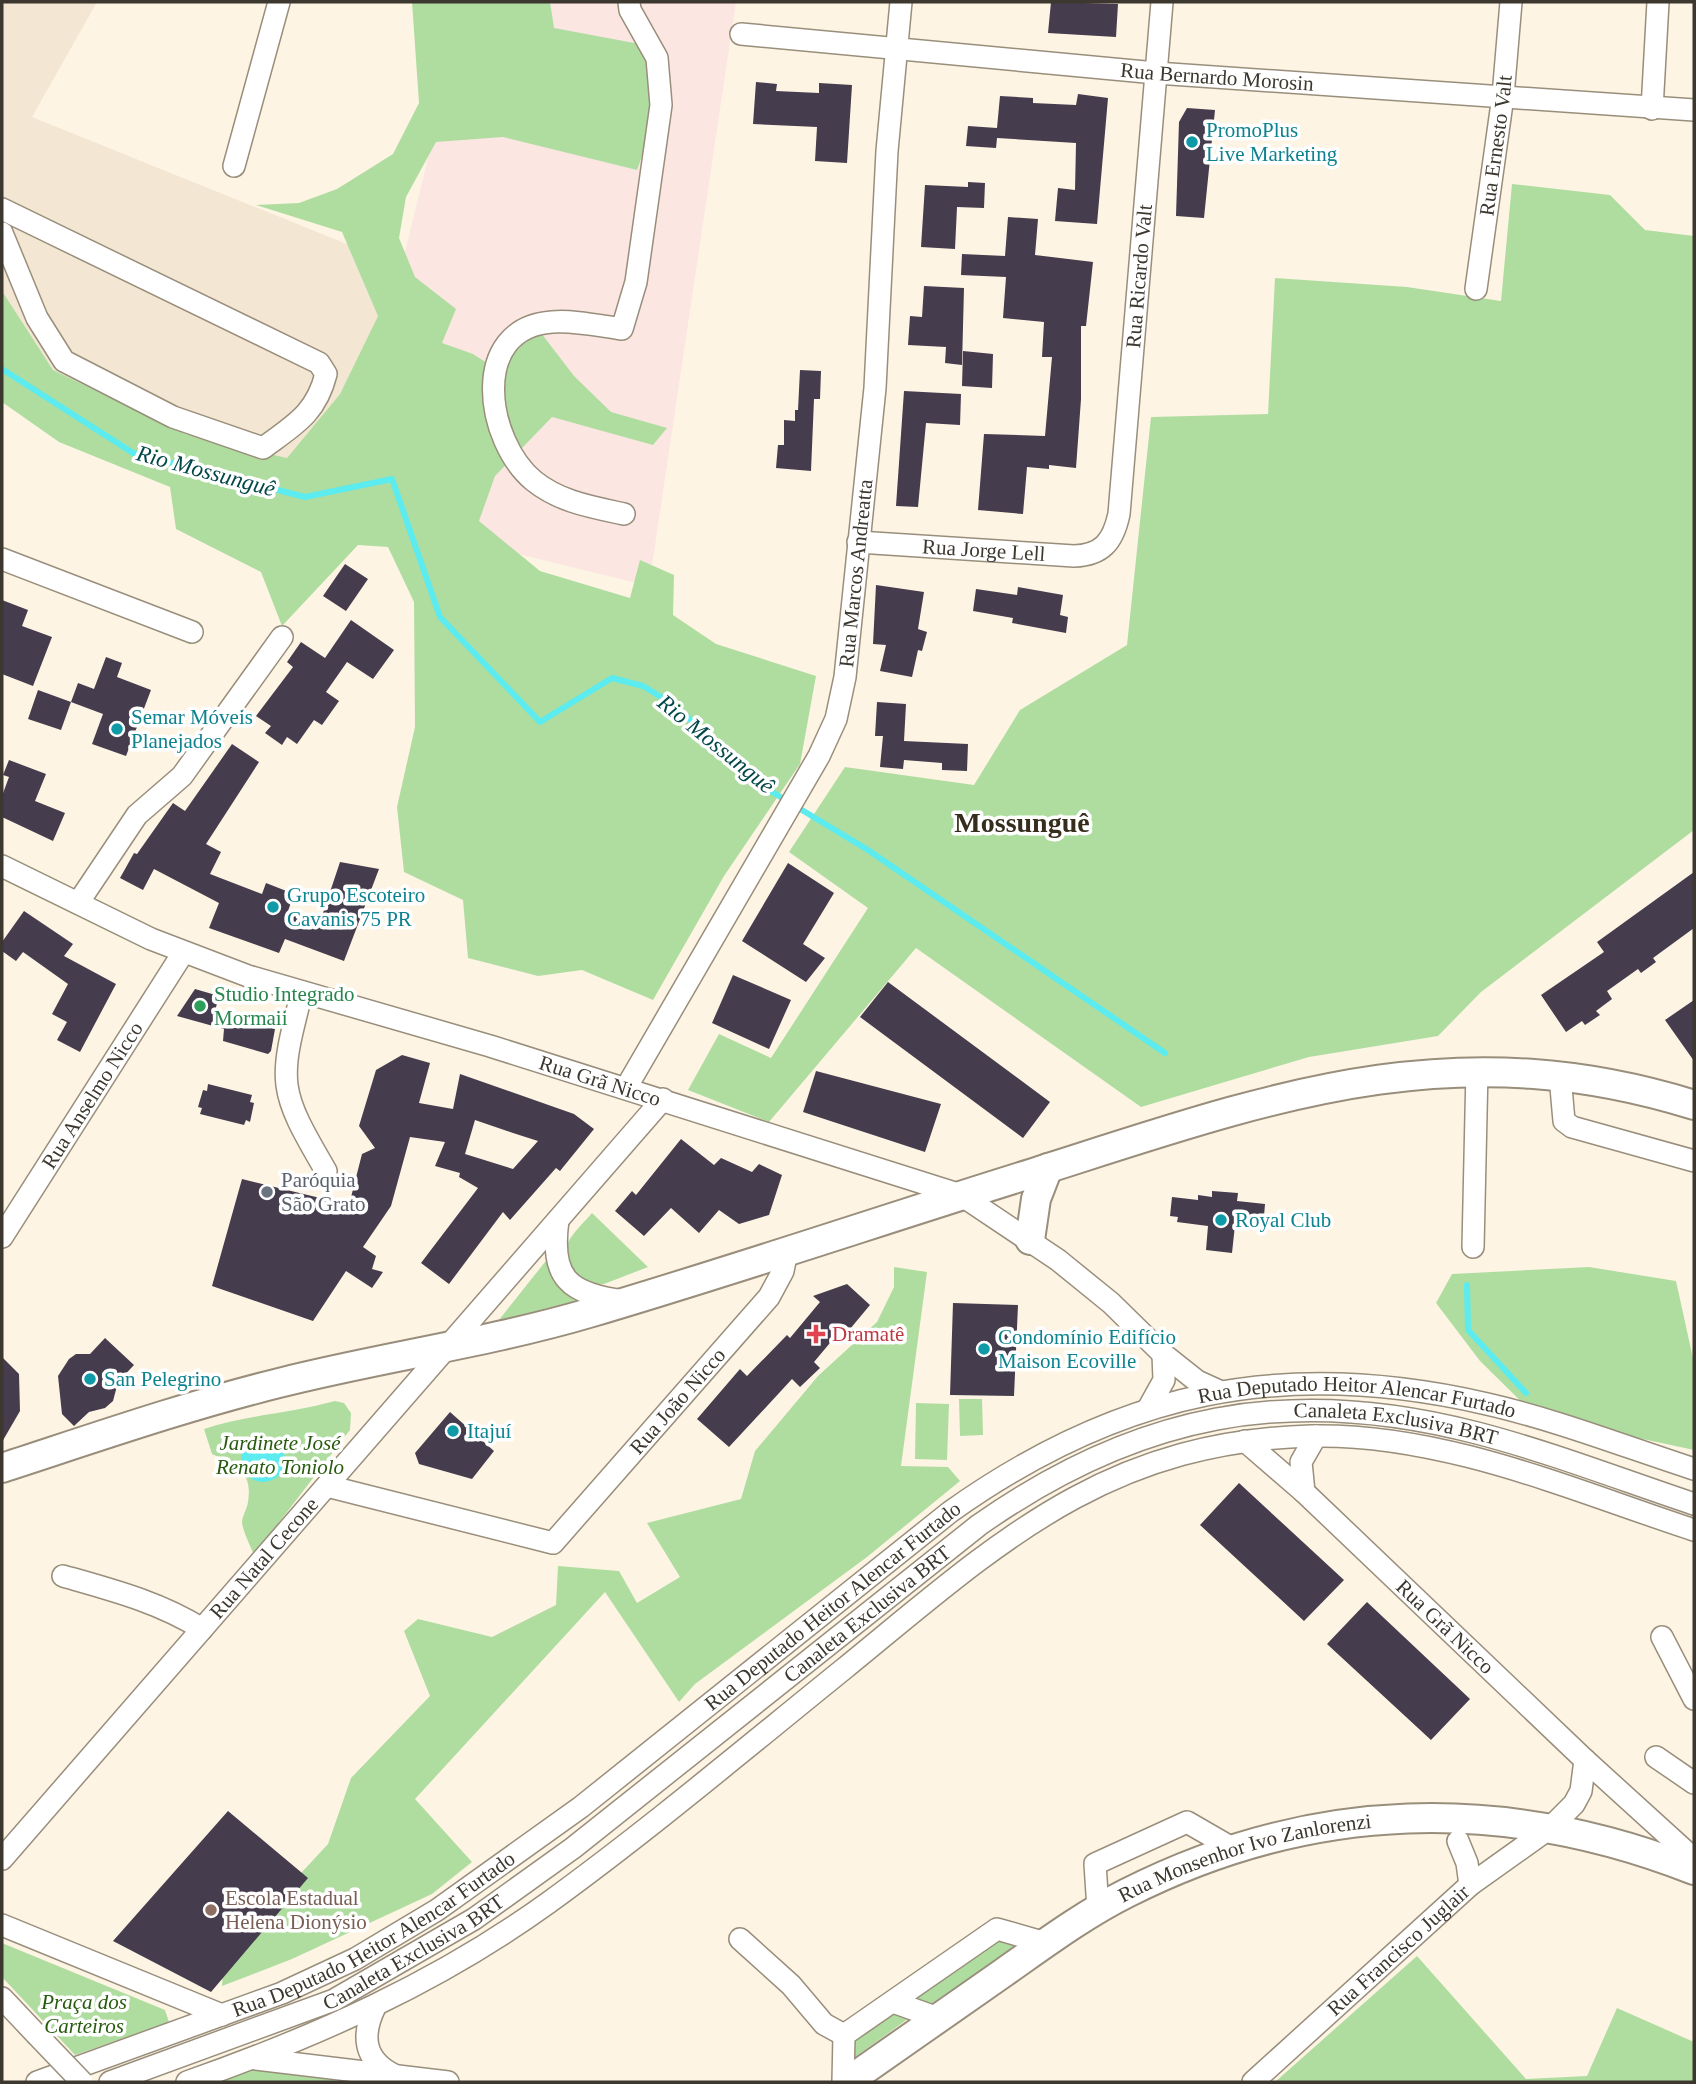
<svg xmlns="http://www.w3.org/2000/svg" width="1696" height="2084" font-family="Georgia,serif">
<rect width="100%" height="100%" fill="#fef4e4"/>
<path fill="#f3e6d3" d="M2,2H97L32,117L374,255L378,316L340,394L287,458L181,433L53,370L5,297L2,291Z"/>
<path fill="#fbe6e2" d="M466,2H736L649,586L342,511Z"/>
<path fill="#afdda0" d="M412,2H550L554,28L645,45L658,112L637,170L503,137L436,142L406,197L399,238L415,277L456,309L442,343L473,354L498,370L538,329L574,376L611,412L667,428L653,445L552,417L495,476L479,521L540,571L630,598L640,560L674,575L673,615L716,644L816,676L800,764L724,876L653,1000L582,970L538,976L468,958L463,900L404,872L397,807L415,727L414,602L388,547L358,545L282,626L261,572L176,529L170,487L59,442L2,402V291L53,370L185,434L287,458L340,394L378,316L342,232L256,205L299,203L337,189L393,154L419,103Z
M1512,184L1610,195L1645,230L1694,236V830L1481,992L1438,1036L1309,1057L1141,1107L916,948L769,1122L688,1090L719,1034L771,1058L868,908L789,852L845,767L974,785L1020,710L1127,645L1151,417L1268,414L1275,278L1407,287L1501,301Z
M592,1213L648,1267L604,1284H586C552,1252 565,1243 592,1213Z
M549,1257L559,1285L575,1301L498,1321Z
M894,1267L927,1272L901,1466L948,1467L960,1481L867,1557L695,1684L679,1702L605,1592L415,1799L472,1862L432,1894L292,1959L222,1986L224,1956L328,1844L351,1778L430,1696L404,1631L418,1619L492,1637L556,1605L558,1566L619,1571L637,1603L680,1577L647,1523L741,1499L755,1451L818,1376L877,1322L894,1287Z
M1589,1267L1676,1281L1694,1363V1450L1536,1416L1480,1361L1436,1303L1452,1274Z
M959,1399H982L983,1435L960,1436Z
M335,1401L344,1403L351,1413L350,1430L254,1555C250,1545 244,1534 242,1523C242,1516 247,1509 248,1502C253,1471 236,1464 212,1454L204,1429C247,1415 291,1413 335,1401Z
M916,1403L949,1404L947,1460L915,1459Z
M1005,1934L1025,1940L928,2006L910,1999Z
M2,1943L165,2010L169,2022L75,2055L2,1977Z
M1417,1956L1526,2079L1587,2076L1617,2008L1694,2042V2082H1275Z
M896,2011L912,2016L855,2057V2040Z
M260,2067L342,2082H207Z"/>
<path fill="#5cebee" d="M241 1460a22 22 0 1 1 44 0a22 22 0 1 1-44 0Z"/>
<g fill="none" stroke-linecap="round" stroke-linejoin="round">
<path stroke="#5cebee" stroke-width="6" d="M2,369L133,453L305,497L392,479L440,617L540,722L612,678L643,686L674,705L764,787L868,850L1165,1053
M1467,1285L1468,1330L1526,1393"/>
</g>
<path fill="#453c4d" fill-rule="evenodd" d="M1051,2L1118,4L1116,37L1048,33Z
M756,82L777,84L776,91L819,93V83L852,85L847,163L815,161L817,127L753,124Z
M1078,94L1108,98L1097,224L1055,221L1058,188L1075,190L1076,143L997,138L996,148L966,146L968,126L997,128L1000,96L1033,98V103L1076,105Z
M1187,108L1215,110L1204,218L1176,216L1179,122Z
M968,182L985,183L984,208L957,207L955,249L921,247L925,185L968,187Z
M1008,217L1038,219L1035,255L1093,262L1086,326H1081V399L1076,468L1049,465V469L1027,467L1023,514L978,510L984,434L1045,436L1052,357H1042L1044,322L1003,318L1006,277L961,275L962,254L1005,256Z
M924,286L964,288L962,365L945,363L946,347L908,345L910,316L922,317Z
M963,351L993,354L992,388L962,386Z
M800,370L821,371L820,399H814L811,471L776,468L778,445H784V420L795,421V410H798Z
M904,391L961,394L960,425L926,423L918,507L896,506Z
M345,564L368,579L346,611L323,596Z
M876,585L924,592L918,629L927,632L922,651L918,650L912,677L880,671L886,645L873,644Z
M1018,587L1063,595L1060,615L1068,617L1066,633L1012,623L1013,618L973,611L976,589L1017,595Z
M2,600L28,610L22,626L52,637L33,686L2,674Z
M351,620L394,650L373,679L347,662L326,692L339,701L322,725L314,720L297,744L287,737L282,745L265,733L271,726L256,716L293,667L287,662L301,642L325,658Z
M106,657L122,663L117,677L151,690L126,756L92,744L103,714L71,702L78,683L94,689Z
M38,690L71,702L61,730L28,719Z
M877,702L906,704L904,741L968,744L967,771L942,770V763L904,760L903,769L880,767L883,736H875Z
M232,744L259,762L206,844L221,852L210,874L262,894L266,883L294,894L288,911L319,925L340,862L379,869L344,961L285,939L279,953L209,928L219,903L154,869L143,890L120,878L134,853L137,854L173,803L185,811Z
M9,760L46,774L35,801L65,813L53,841L2,817V796L9,777L3,775Z
M788,863L834,893L803,944L825,958L806,982L742,941Z
M1694,872V928L1653,958L1656,962L1641,973L1638,969L1607,991L1612,999L1596,1011L1600,1015L1585,1025L1582,1021L1566,1032L1541,995L1604,952L1597,942Z
M24,911L73,944L64,956L116,984L80,1052L57,1040L67,1022L52,1014L68,984L23,952L16,961L2,951V942Z
M733,975L791,1000L769,1049L712,1023Z
M888,982L1050,1102L1023,1138L860,1017Z
M195,989L219,996L215,1011L275,1029L271,1051L268,1054L223,1041L224,1029L177,1016Z
M1694,1000V1061L1665,1020Z
M402,1055L430,1063L419,1103L453,1109L460,1074L574,1114L594,1129L560,1171L556,1168L510,1220L503,1212L449,1284L421,1263L478,1188L459,1177L460,1173L435,1166L445,1142L410,1137L391,1206L363,1247L376,1256L372,1269L383,1272L372,1288L346,1271L313,1321L212,1286L242,1179L349,1205L362,1154L375,1148L359,1126L376,1070ZM475,1120L513,1133L538,1141L513,1169L465,1154Z
M816,1071L941,1104L925,1152L803,1112Z
M208,1084L252,1095L250,1102L254,1103L250,1122L246,1120L244,1125L200,1114L202,1108L198,1107L203,1090L207,1091Z
M681,1139L714,1165L721,1158L752,1172L759,1164L782,1175L769,1215L739,1224L719,1210L699,1233L671,1208L644,1236L615,1211L632,1191L636,1195Z
M1212,1191L1238,1193L1237,1201L1265,1204L1263,1228L1235,1225L1232,1253L1206,1250L1208,1226L1177,1222L1178,1217L1170,1216L1172,1197L1198,1200V1195L1212,1197Z
M847,1284L870,1305L850,1329L845,1325L814,1362L820,1368L800,1387L792,1379L729,1447L697,1419L740,1369L747,1376L787,1335L790,1338L820,1302L813,1296Z
M953,1303L1018,1305L1014,1396L950,1395Z
M105,1338L134,1365L118,1382L113,1401L105,1408L89,1412L74,1426L62,1414L58,1376L69,1359L76,1354H90Z
M2,1357L19,1374L20,1411L2,1442Z
M450,1412L494,1451L472,1479L419,1464L415,1453Z
M1239,1483L1344,1580L1304,1621L1200,1525Z
M1367,1602L1470,1699L1431,1740L1327,1644Z
M228,1811L308,1878L211,1992L113,1941Z"/>
<g fill="none" stroke-linecap="round" stroke-linejoin="round">
<g stroke="#998e7b" stroke-width="24">
<g id="minor">
<path id="s1" d="M741,34L1156,73L1694,110"/>
<path d="M1652,109L1658,2"/>
<path d="M234,166L279,2"/>
<path d="M2,209L319,363L326,374C316,414 294,425 263,448L173,417L64,361L37,318L2,233"/>
<path id="s2" d="M1476,289L1503,96L1511,2"/>
<path d="M624,514C592,507 560,502 534,481C486,442 468,328 552,322C574,320 600,326 622,329L636,282L661,105L657,58L630,10L629,2"/>
<path id="s3" d="M858,542L1074,556C1102,555 1113,542 1119,514L1162,2"/>
<path d="M2,559L192,632"/>
<path id="s4" d="M2,866L151,939L248,976L490,1046L961,1195L1058,1260L1111,1303L1163,1354L1197,1381L1219,1391"/>
<path d="M78,903L137,815L182,776L282,637"/>
<path d="M302,992C278,1084 278,1089 326,1171"/>
<path d="M1560,1076L1564,1121L1572,1127L1694,1161"/>
<path id="s5" d="M626,1088L819,756L836,719L845,677L875,388L887,151L901,2"/>
<path d="M558,1220C550,1278 568,1294 625,1301"/>
<path id="s6" d="M2,1237L183,953"/>
<path d="M1473,1247L1477,1070"/>
<path d="M1149,1407L1164,1380L1163,1354"/>
<path id="s7" d="M1245,1441L1304,1492L1585,1760L1694,1859"/>
<path id="s8" d="M327,1486L553,1543L769,1297L783,1271L787,1251"/>
<path d="M1304,1492L1301,1462L1316,1436"/>
<path d="M63,1576C112,1590 159,1602 202,1629"/>
<path d="M1662,1637L1694,1699"/>
<path d="M1656,1757L1694,1783"/>
<path d="M1458,1841L1467,1863L1470,1885"/>
<path id="s9" d="M2,1859L663,1099"/>
<path d="M1098,1909L1095,1864L1187,1822L1232,1848"/>
<path d="M2,1925L222,2015"/>
<path d="M740,1939L791,1985L824,2024L844,2035"/>
<path d="M2,1998L36,2034"/>
<path d="M893,2002L938,2018"/>
<path d="M375,2007C361,2036 364,2060 394,2075"/>
<path d="M256,2059L448,2082"/>
<path id="s10" d="M37,2082L282,1993L355,1959L437,1910L581,1807L950,1512C1120,1391 1283,1357 1487,1404C1557,1420 1626,1447 1694,1469"/>
<path id="s11" d="M110,2082L334,2000L474,1919L573,1848L979,1525C1137,1414 1289,1384 1477,1433C1550,1452 1622,1480 1694,1504"/>
<path d="M187,2082C315,2037 437,1983 548,1903C650,1829 747,1747 845,1668C997,1544 1103,1442 1311,1436C1443,1433 1572,1490 1694,1530"/>
<path d="M843,2082L844,2035L997,1929L1046,1943"/>
<path id="s12" d="M1253,2082L1470,1885L1550,1828L1574,1804L1581,1791L1585,1760"/>
</g>
</g>
<g stroke="#998e7b" stroke-width="32">
<g id="major">
<path d="M1030,1240L1036,1199L1048,1168"/>
<path d="M2,1468C94,1438 186,1406 279,1383C382,1357 487,1343 589,1313C738,1269 885,1219 1033,1173C1265,1099 1450,1029 1694,1105"/>
<path id="s13" d="M847,2082C899,2046 951,2009 1003,1973C1043,1945 1083,1915 1127,1893C1311,1800 1503,1795 1694,1870"/>
</g>
</g>
<use href="#minor" stroke="#fff" stroke-width="21"/>
<use href="#major" stroke="#fff" stroke-width="28"/>
<g stroke="#998e7b" stroke-width="24" stroke-linecap="butt">
<path id="minor-bridge" d="M36,2034L82,2082"/>
</g>
<use href="#minor-bridge" stroke="#fff" stroke-width="21"/>
</g>
<g fill="#0f9aa8" stroke="#fff" stroke-width="2.5">
<circle cx="1192" cy="142" r="7"/>
<circle cx="117" cy="729" r="7"/>
<circle cx="273" cy="907" r="7"/>
<circle cx="1221" cy="1220" r="7"/>
<circle cx="984" cy="1349" r="7"/>
<circle cx="90" cy="1379" r="7"/>
<circle cx="453" cy="1431" r="7"/>
</g>
<circle fill="#2e9e5b" stroke="#fff" stroke-width="2.5" cx="200" cy="1006" r="7"/>
<circle fill="#6b7280" stroke="#fff" stroke-width="2.5" cx="267" cy="1192" r="7"/>
<path fill="#e0444e" stroke="#fff" stroke-width="2.5" d="M812.5 1323.5h7v7h7v7h-7v7h-7v-7h-7v-7h7z"/>
<circle fill="#8d6e63" stroke="#fff" stroke-width="2.5" cx="211" cy="1910" r="7"/>
<g text-anchor="middle" dominant-baseline="central" stroke-width="7" stroke-linejoin="round" paint-order="stroke">
<g font-size="21" fill="#3c372f" stroke="#fff">
<text stroke="none"><textPath href="#s1" startOffset="478">Rua Bernardo Morosin</textPath></text>
<text stroke="none"><textPath href="#s2" startOffset="145">Rua Ernesto Valt</textPath></text>
<text stroke="none"><textPath href="#s3" startOffset="523">Rua Ricardo Valt</textPath></text>
<text stroke="none"><textPath href="#s3" startOffset="126">Rua Jorge Lell</textPath></text>
<text stroke="none"><textPath href="#s5" startOffset="572">Rua Marcos Andreatta</textPath></text>
<text stroke="none"><textPath href="#s4" startOffset="637">Rua Grã Nicco</textPath></text>
<text stroke="none"><textPath href="#s6" startOffset="168">Rua Anselmo Nicco</textPath></text>
<text stroke="none"><textPath href="#s8" startOffset="422">Rua João Nicco</textPath></text>
<text stroke="none"><textPath href="#s10" startOffset="1522">Rua Deputado Heitor Alencar Furtado</textPath></text>
<text stroke="none"><textPath href="#s11" startOffset="1484">Canaleta Exclusiva BRT</textPath></text>
<text stroke="none"><textPath href="#s9" startOffset="399">Rua Natal Cecone</textPath></text>
<text stroke="none"><textPath href="#s10" startOffset="936">Rua Deputado Heitor Alencar Furtado</textPath></text>
<text stroke="none"><textPath href="#s11" startOffset="898">Canaleta Exclusiva BRT</textPath></text>
<text stroke="none"><textPath href="#s7" startOffset="273">Rua Grã Nicco</textPath></text>
<text stroke="none"><textPath href="#s13" startOffset="462">Rua Monsenhor Ivo Zanlorenzi</textPath></text>
<text stroke="none"><textPath href="#s10" startOffset="369">Rua Deputado Heitor Alencar Furtado</textPath></text>
<text stroke="none"><textPath href="#s12" startOffset="196">Rua Francisco Juglair</textPath></text>
<text stroke="none"><textPath href="#s11" startOffset="331">Canaleta Exclusiva BRT</textPath></text>
</g>
<g font-size="21" fill="#0d838f" stroke="#fff" text-anchor="start">
<text x="1206" y="130">PromoPlus<tspan x="1206" dy="24">Live Marketing</tspan></text>
<text x="131" y="717">Semar Móveis<tspan x="131" dy="24">Planejados</tspan></text>
<text x="287" y="895">Grupo Escoteiro<tspan x="287" dy="24">Cavanis 75 PR</tspan></text>
<text x="1235" y="1220">Royal Club</text>
<text x="998" y="1337">Condomínio Edifício<tspan x="998" dy="24">Maison Ecoville</tspan></text>
<text x="104" y="1379">San Pelegrino</text>
<text x="467" y="1431">Itajuí</text>
</g>
<g font-size="21" fill="#27864d" stroke="#fff" text-anchor="start">
<text x="214" y="994">Studio Integrado<tspan x="214" dy="24">Mormaii</tspan></text>
</g>
<g font-size="21" fill="#5b616d" stroke="#fff" text-anchor="start">
<text x="281" y="1180">Paróquia<tspan x="281" dy="24">São Grato</tspan></text>
</g>
<g font-size="21" fill="#be3a42" stroke="#fff" text-anchor="start">
<text x="832" y="1334">Dramatê</text>
</g>
<g font-size="21" font-style="italic" fill="#265b0d" stroke="#fff">
<text x="280" y="1443">Jardinete José<tspan x="280" dy="24">Renato Toniolo</tspan></text>
<text x="84" y="2002">Praça dos<tspan x="84" dy="24">Carteiros</tspan></text>
</g>
<g font-size="21" fill="#785e54" stroke="#fff" text-anchor="start">
<text x="225" y="1898">Escola Estadual<tspan x="225" dy="24">Helena Dionýsio</tspan></text>
</g>
<g font-size="23" font-style="italic" fill="#034749" stroke="#fff">
<text transform="translate(206 471) rotate(15)">Rio Mossunguê</text>
<text transform="translate(716 744) rotate(39)">Rio Mossunguê</text>
</g>
<g font-size="28" font-weight="bold" fill="#362d1c" stroke="#fff">
<text x="1022" y="822">Mossunguê</text>
</g>
</g>
<rect width="1696" height="2084" fill="none" stroke="#3c372f" stroke-width="7"/>
</svg>
